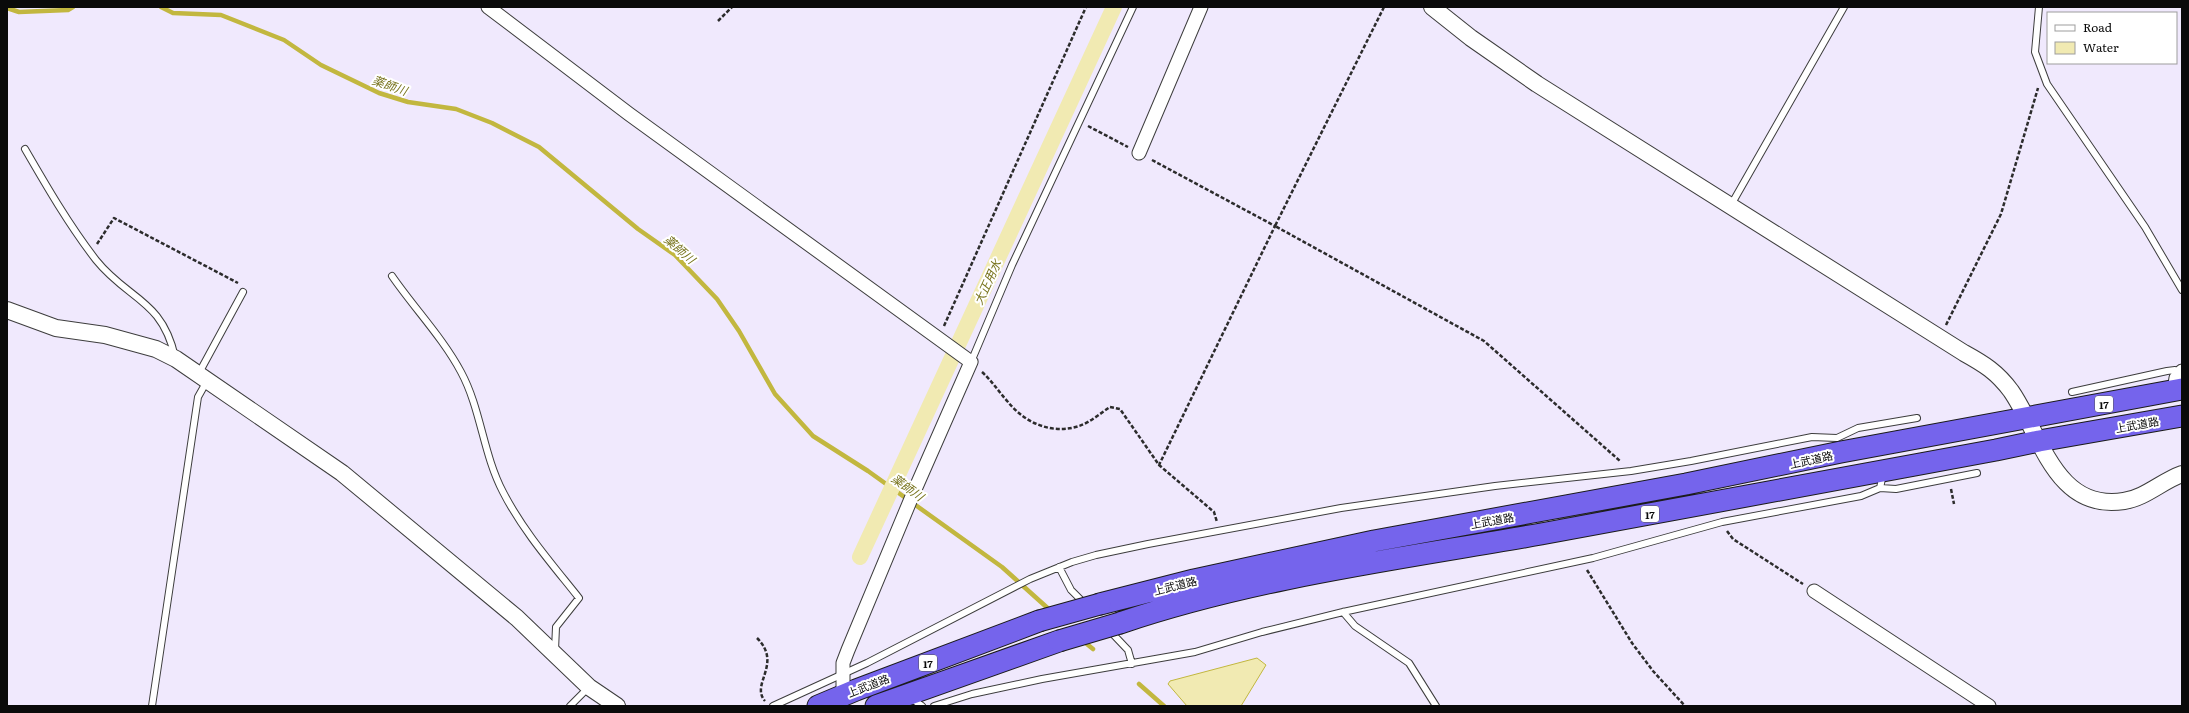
<svg xmlns="http://www.w3.org/2000/svg" width="2189" height="713" font-family="Literata,'Noto Sans JP',serif">
<rect width="100%" height="100%" fill="#f0e9fd"/>
<path fill="#f1eab2" stroke="#c2b73f" d="M1257,658L1266,665L1241,706H1187L1168,684L1170,681Z"/>
<g fill="none" stroke-linecap="round" stroke-linejoin="round">
<path stroke="#c2b73f" stroke-width="4.5" d="M161,7L173,13L221,15L284,40L321,65L379,93L408,102L456,109L492,123L539,147L638,229L675,255L717,299L739,331L775,394L813,436L868,471L1002,567L1052,612
M7,8L19,12L68,10L73,7
M1082,640L1093,649
M1139,684L1164,706"/>
<path stroke="#f1eab2" stroke-width="16" d="M860,557L1114,7"/>
<g stroke="#3d3d3d" stroke-width="8">
<path id="service" d="M2039,7L2035,52L2047,84L2145,227L2182,290
M25,149C47,187 69,225 96,260C128,300 162,299 175,357
M1731,205L1844,7
M392,276C414,308 443,338 461,372C481,409 483,454 503,492C523,531 552,564 579,598L556,627L555,650
M971,362L1012,265L1133,7
M199,373L243,292
M2072,392L2167,371L2175,370L2179,373
M1880,488L1896,489L1977,473
M1059,567L1071,590L1085,604
M1343,612L1355,626L1409,663L1436,706
M1109,630L1128,650L1132,664
M912,696L915,701L922,706
M152,706L198,397L207,381
M570,706L589,687
M773,706L867,663L1030,579L1072,562L1096,555L1148,544L1341,508L1495,486L1631,471L1691,461L1812,437L1837,438L1858,428L1917,418
M934,706L972,694L1042,679L1195,652L1262,632L1343,612L1593,558L1722,522L1861,496L1880,488L1883,474"/>
</g>
<g stroke="#3d3d3d" stroke-width="15">
<path id="minor" d="M488,7L629,114L971,362L913,494L848,650L843,663V695
M1139,153L1201,7
M2174,391L2176,378L2182,371
M1814,591L1989,706"/>
</g>
<g stroke="#3d3d3d" stroke-width="18">
<path id="tertiary" d="M1432,7L1471,38L1537,84L1964,353C1984,364 1997,372 2011,391C2041,434 2055,512 2124,501C2145,498 2162,481 2182,474
M7,310L56,328L105,335L156,349L176,359L342,473L517,618L589,687L617,706"/>
</g>
<g stroke="#1b1b1b" stroke-width="23">
<path id="trunk" d="M1100,604L1194,580L1374,541L1686,484L1841,452L2182,389
M1120,623C1256,577 1400,559 1541,534C1693,507 1844,477 1996,450L2039,441L2182,416
M818,706L856,690L1039,621
M876,706L1059,641"/>
</g>
<path stroke="#2c2c2c" stroke-width="2.5" stroke-dasharray="4 2" stroke-linecap="butt" d="M1384,7L1275,226L1484,341L1620,461
M718,21L732,7
M1088,126L1128,147
M1152,160L1275,226L1159,465
M97,244L114,218L238,283
M1946,325L2001,214L2038,88
M944,326L1086,7
M982,372C992,381 999,392 1008,402C1025,423 1052,435 1079,426C1089,423 1101,413 1110,407L1120,409L1159,465L1214,512L1217,522
M1951,489L1954,504
M1727,531L1733,539L1803,584
M1587,570L1632,643L1653,671L1685,706
M757,638C783,664 750,684 765,701"/>
<use href="#service" stroke="#fff" stroke-width="6"/>
<use href="#minor" stroke="#fff" stroke-width="13"/>
<use href="#tertiary" stroke="#fff" stroke-width="16"/>
<use href="#trunk" stroke="#7564ec" stroke-width="21"/>
<g stroke="#1b1b1b" stroke-width="23" stroke-linecap="butt">
<path id="trunk-bridge" d="M1039,621L1100,604
M1059,641L1120,623"/>
</g>
<use href="#trunk-bridge" stroke="#7564ec" stroke-width="21"/>
</g>
<g text-anchor="middle" dominant-baseline="central" stroke-width="4" stroke-linejoin="round" paint-order="stroke">
<g fill="#fff" stroke="#545454" stroke-width="1">
<rect x="2095" y="396" width="18" height="16" rx="3"/>
<rect x="1641" y="506" width="18" height="16" rx="3"/>
<rect x="919" y="655" width="18" height="16" rx="3"/>
</g>
<g font-size="10" font-weight="bold" fill="#0a0a0a">
<text x="2104" y="404">17</text>
<text x="1650" y="514">17</text>
<text x="928" y="663">17</text>
</g>
<g font-size="11" fill="#0a0a0a" stroke="#fff">
<text transform="translate(2137 424) rotate(-10)">上武道路</text>
<text transform="translate(1811 459) rotate(-12)">上武道路</text>
<text transform="translate(1492 520) rotate(-10)">上武道路</text>
<text transform="translate(1175 585) rotate(-14)">上武道路</text>
<text transform="translate(868 685) rotate(-21)">上武道路</text>
</g>
<g font-size="12" font-style="italic" fill="#77731c" stroke="#fff">
<text transform="translate(390 85) rotate(19)">薬師川</text>
<text transform="translate(680 249) rotate(41)">薬師川</text>
<text transform="translate(987 282) rotate(-65)">大正用水</text>
<text transform="translate(908 487) rotate(36)">薬師川</text>
</g>
</g>
<rect width="2189" height="713" fill="none" stroke="#0a0a0a" stroke-width="16"/>
<rect x="2047" y="12" width="130" height="52" fill="#ffffff" stroke="#9d9d9d"/>
<rect x="2055" y="25" width="20" height="6" fill="#ffffff" stroke="#9d9d9d"/>
<text x="2083" y="32" font-size="12" fill="#0a0a0a">Road</text>
<rect x="2055" y="42" width="20" height="12" fill="#f1eab2" stroke="#9d9d9d"/>
<text x="2083" y="52" font-size="12" fill="#0a0a0a">Water</text>
</svg>
